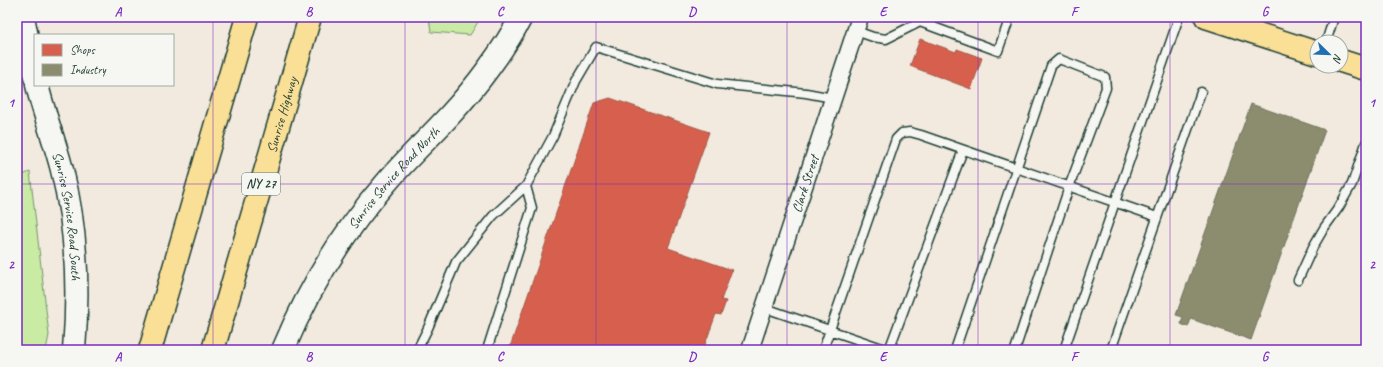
<svg xmlns="http://www.w3.org/2000/svg" width="1383" height="367" font-family="Caveat,sans-serif">
<rect width="100%" height="100%" fill="#f2eadf"/>
<filter id="ink" filterUnits="userSpaceOnUse"><feTurbulence type="fractalNoise" baseFrequency=".025" numOctaves="2"/><feDisplacementMap in="SourceGraphic" scale="8" xChannelSelector="R" yChannelSelector="G"/><feConvolveMatrix kernelMatrix="1 2 1 2 8 2 1 2 1" color-interpolation-filters="sRGB"/></filter>
<g filter="url(#ink)">
<path fill="#caeba3" stroke="#74946c" d="M429,17H481L470,35L431,32Z
M30,172L49,335L46,350H17V177Z"/>
<path fill="#d6604d" stroke="#9f5646" d="M920,39L956,52L957,49L982,58L971,89L910,66Z
M610,98L709,132L668,248L732,270L721,300L726,301L721,315L716,314L703,350H509L594,103Z"/>
<path fill="#8c8c6e" stroke="#6b745d" d="M1251,104L1325,130L1251,340L1191,319L1188,327L1181,324L1183,317L1176,315Z"/>
<g fill="none" stroke-linecap="round" stroke-linejoin="round">
<g stroke="#1f3d34" stroke-width="11">
<path id="lane" d="M920,22L998,51L1010,17
M856,31L873,37L886,39L920,22L922,17
M1326,42L1334,17
M1298,280L1313,247L1324,228L1339,207L1352,184L1366,143
M765,308L888,350
M417,350L428,328L456,262L493,216L526,186L553,136L576,81L596,47L717,84L806,93L833,98
M487,350L532,208L526,186
M823,350L896,139L902,133L910,132L921,135L1157,217
M889,350L963,150
M955,350L1051,66L1059,59L1105,77L1106,88L1069,187L1015,350
M1064,350L1179,17
M1111,350L1201,92"/>
</g>
<g stroke="#1f3d34" stroke-width="19">
<g id="street">
<path id="s1" d="M750,350L860,17"/>
</g>
</g>
<g stroke="#1f3d34" stroke-width="25">
<g id="secondary">
<path d="M23,17L35,77"/>
<path id="s2" d="M37,85C44,114 55,142 62,170C77,229 79,290 74,350"/>
<path id="s3" d="M283,350C308,290 343,232 386,183C406,159 429,138 450,115C475,88 504,50 521,17"/>
</g>
</g>
<g stroke="#1f3d34" stroke-width="25">
<path id="primary" d="M1206,17L1317,53
M1341,61L1366,69"/>
</g>
<g stroke="#1f3d34" stroke-width="25">
<g id="highway">
<path d="M150,350L247,17"/>
<path id="s4" d="M213,350L310,17"/>
</g>
</g>
<use href="#lane" stroke="#f6f6f2" stroke-width="8"/>
<use href="#street" stroke="#f6f6f2" stroke-width="16"/>
<use href="#secondary" stroke="#f6f6f2" stroke-width="22"/>
<use href="#primary" stroke="#fadf96" stroke-width="22"/>
<use href="#highway" stroke="#fadf96" stroke-width="22"/>
</g>
</g>
<path fill="none" stroke="#7b2cbf" stroke-width="1" stroke-opacity="0.55" d="M213,17V350M405,17V350M596,17V350M787,17V350M978,17V350M1170,17V350M17,184H1366"/>
<g text-anchor="middle" dominant-baseline="central" stroke-width="4" stroke-linejoin="round" paint-order="stroke">
<rect fill="#f6f6f2" stroke="#60746d" stroke-width="1" x="242" y="173" width="38" height="22" rx="3"/>
<g font-size="13" font-weight="bold" fill="#1f3d34">
<text x="261" y="184">NY 27</text>
</g>
<g font-size="14" fill="#1f3d34" stroke="#f6f6f2">
<text stroke="none"><textPath href="#s4" startOffset="245">Sunrise Highway</textPath></text>
<text stroke="none"><textPath href="#s3" startOffset="206">Sunrise Service Road North</textPath></text>
<text stroke="none"><textPath href="#s1" startOffset="175">Clark Street</textPath></text>
<text stroke="none"><textPath href="#s2" startOffset="135">Sunrise Service Road South</textPath></text>
</g>
</g>
<rect width="1383" height="367" fill="none" stroke="#f6f6f2" stroke-width="44"/>
<rect x="34" y="34" width="140" height="52" fill="#f6f6f2" stroke="#a0aca6"/>
<rect x="42" y="44" width="20" height="12" fill="#d6604d" stroke="#a0aca6"/>
<text x="70" y="54" font-size="12" fill="#1f3d34">Shops</text>
<rect x="42" y="64" width="20" height="12" fill="#8c8c6e" stroke="#a0aca6"/>
<text x="70" y="74" font-size="12" fill="#1f3d34">Industry</text>
<g transform="translate(1329 54) rotate(113)"><circle r="19" fill="#f6f6f2" stroke="#a0aca6"/>
<path d="M0-3L7 15L0 10L-7 15Z" fill="#1f6fb2"/>
<text y="-6" font-size="11" font-weight="bold" text-anchor="middle" fill="#1f3d34">N</text>
</g>
<rect x="22" y="22" width="1339" height="323" fill="none" stroke="#7b2cbf" stroke-width="1.5"/>
<g font-size="13" text-anchor="middle" font-weight="bold" fill="#7b2cbf">
<text x="118" y="16">A</text>
<text x="309" y="16">B</text>
<text x="500" y="16">C</text>
<text x="692" y="16">D</text>
<text x="883" y="16">E</text>
<text x="1074" y="16">F</text>
<text x="1265" y="16">G</text>
<text x="11" y="107">1</text>
<text x="1372" y="107">1</text>
<text x="11" y="269">2</text>
<text x="1372" y="269">2</text>
<text x="118" y="361">A</text>
<text x="309" y="361">B</text>
<text x="500" y="361">C</text>
<text x="692" y="361">D</text>
<text x="883" y="361">E</text>
<text x="1074" y="361">F</text>
<text x="1265" y="361">G</text>
</g>
</svg>
